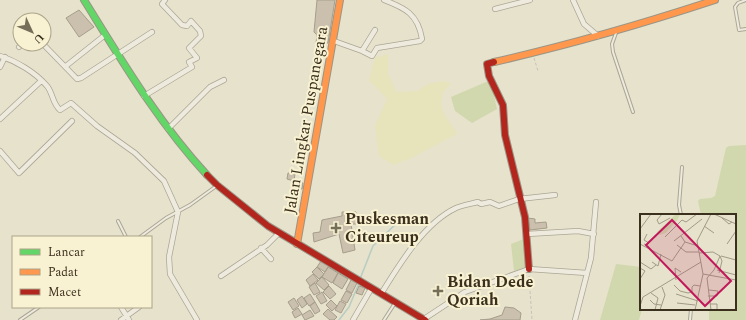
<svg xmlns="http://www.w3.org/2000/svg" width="746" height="320" font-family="Spectral,serif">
<rect width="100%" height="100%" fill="#e6e2cc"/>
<path fill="#e7e4bc" d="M388,54V74L396,92L417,91L428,84L444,81L451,84L443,92L441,103L444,114L457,134L409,159L393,165L379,156L375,126L387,99L369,80L375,58Z"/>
<path fill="#d2d8ad" d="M486,82H491L497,109L472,123L455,111L451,97Z
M746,145V320H709V309H735V215H701L698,201L700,199L711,198L715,196L726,148L729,146Z
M524,239L527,267L514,271L511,244Z
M616,264L641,267L642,309L639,320H600Z"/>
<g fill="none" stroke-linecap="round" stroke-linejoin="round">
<path stroke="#b8ccc2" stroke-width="1.5" d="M360,279L373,246L401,219
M339,320L349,307L359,283"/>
</g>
<path fill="#cac0ad" stroke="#a69d8b" d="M317,0H335L328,43H316L317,35L314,32Z
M79,10L94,27L79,37L66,18Z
M288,173L295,174L294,181L287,179Z
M295,181L303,183L302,189L294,188Z
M342,212H356V224H351L355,250L343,253L339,234L314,242L313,233L320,232L322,220L342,216Z
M528,218L535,219V223L546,222L547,228L530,230Z
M321,261L329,266L325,272L317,267Z
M317,267L324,274L319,279L312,272Z
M328,267L338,273L332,283L322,277Z
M338,273L348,279L342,289L333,283Z
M313,274L318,280L310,286L306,280Z
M322,277L329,285L324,290L316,283Z
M351,280L357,283L352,293L346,290Z
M315,283L320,292L314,295L309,287Z
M329,286L336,294L330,299L323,292Z
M359,286L365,288L362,295L356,293Z
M346,291L352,294L347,303L341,300Z
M322,292L327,301L321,304L316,296Z
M310,294L315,302L309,306L304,298Z
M302,296L307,304L302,308L297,300Z
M294,298L299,306L293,310L288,302Z
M331,300L337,306L332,311L326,305Z
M340,301L346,304L341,313L335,310Z
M315,302L320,311L315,314L310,306Z
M505,307L514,308L521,313L520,320H480L490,319L502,315Z
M298,308L302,314L295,318L292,312Z
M328,309L337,317L334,320H330L323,314Z
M310,310L314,316L305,320L302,315Z"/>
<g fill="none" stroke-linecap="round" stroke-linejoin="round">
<g stroke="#aba695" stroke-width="4">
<path id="lane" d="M746,0L738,3L735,7L739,30L746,29
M616,33L612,44L613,52L633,112
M681,215L679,205L682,167
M118,221L126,237
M140,237L166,218L190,205L215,187
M20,320L39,307
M384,320L395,303
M690,320L691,309"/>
</g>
<g stroke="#aba695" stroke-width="6">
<path id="street" d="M573,0L584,24L598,36
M495,9L530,0
M334,41L362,51L375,30
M43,44L77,79L81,78L152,32
M19,47L22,44
M362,51L372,56L377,48L420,41L422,39C418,14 405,8 384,0
M0,56C16,61 35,72 47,86C53,93 52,103 60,110L71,103L97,126L135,153L164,181L178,212L169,257L170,274L197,320
M66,66L105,35
M0,67L5,57
M144,96L192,67L189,62L197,58L189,48L201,36L200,31L191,21L187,26L182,25L162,4L165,0
M0,119L41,81
M168,129L210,87L224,80
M0,151L19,173L72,121
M527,234L578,231L594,234
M261,248L271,259
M221,276L267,245L279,233
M381,294C399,265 424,223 456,208C463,205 471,204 478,202L481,204L490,202L499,206L519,199L555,195
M121,307L129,320
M424,319L465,292L529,269L587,273
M121,320L139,307
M353,320L371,289
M575,320L591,258L596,202"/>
</g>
<g stroke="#9b9585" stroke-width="8">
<path id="fast" d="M84,0C122,61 158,122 207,175"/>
</g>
<g stroke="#9b9585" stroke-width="8">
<path id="slow" d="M494,62C569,45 642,24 715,0
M297,244L340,0"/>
</g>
<g stroke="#9b9585" stroke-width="8">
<path id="jam" d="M494,62L487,64L489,76L503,105L505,135L525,217L529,269
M207,175L217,185L268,226L425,320"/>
</g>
<path stroke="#c7c3b5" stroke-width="1" stroke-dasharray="3 2" stroke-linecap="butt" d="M534,58L538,71
M529,276L532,320"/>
<use href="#lane" stroke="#eeebde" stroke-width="2"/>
<use href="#street" stroke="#eeebde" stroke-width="4.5"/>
<use href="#fast" stroke="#63d668" stroke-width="6"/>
<use href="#slow" stroke="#ff974d" stroke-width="6"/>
<use href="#jam" stroke="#b3261e" stroke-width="6"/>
</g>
<g fill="#776e5a" stroke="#f8f2d2" stroke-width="1.5">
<path d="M334 222h4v4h4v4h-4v4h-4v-4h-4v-4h4z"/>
<path d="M436 285h4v4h4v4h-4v4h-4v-4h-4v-4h4z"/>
</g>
<g text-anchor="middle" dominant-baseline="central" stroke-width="4" stroke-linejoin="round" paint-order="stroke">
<g font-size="16" fill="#3b2f1d" stroke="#f8f2d2">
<text transform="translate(306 120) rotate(-80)">Jalan Lingkar Puspanegara</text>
</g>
<g font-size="16" font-weight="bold" fill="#3b2f1d" stroke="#f8f2d2" text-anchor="start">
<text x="345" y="219">Puskesman<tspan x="345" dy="18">Citeureup</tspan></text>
<text x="447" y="282">Bidan Dede<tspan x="447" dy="18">Qoriah</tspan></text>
</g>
</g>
<g transform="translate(640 214)">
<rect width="96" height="96" fill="#e6e2cc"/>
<path d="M36,0H40L38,5L26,19L20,21L17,18Z" fill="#d2d8ad"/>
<path fill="none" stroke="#a29a86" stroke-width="1" d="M22,0L17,6L19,10L30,4M74,0L96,10M82,4L89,10L92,8M64,12L74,19M0,15L11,0M41,22L45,28L58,32M25,23L42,6L46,8L57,0M34,27L62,5M0,30L32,47L45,28M4,30L7,31L9,29L4,26L7,20M87,30L96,17M37,31L46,38H59M59,39L73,38L80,42L82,47L79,59M81,42L96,46M0,48L11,55L16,51M12,48L18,52L21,40M0,54L5,57L0,65M77,56L96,61M63,60L96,66M36,66L35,54L41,58M34,71L40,77L48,79L52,78V73L54,71L60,72M11,79L18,84L15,96M36,80L58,87M68,82H77L78,77L69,76M10,86L14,90L21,91M37,89L55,91M70,90H77V96M0,92L3,83L61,48M20,96L25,81L22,73M55,96L63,60L57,27L71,0M71,96L67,64L74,56L80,42"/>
<path fill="#c2185b" fill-opacity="0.15" stroke="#c2185b" stroke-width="2" d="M32,6L91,67L65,92L6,31Z"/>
<rect width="96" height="96" fill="none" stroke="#3b2f1d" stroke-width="2"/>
</g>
<rect x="12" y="236" width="140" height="72" fill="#f8f2d2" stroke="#aca48a"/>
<rect x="20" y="249" width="20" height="6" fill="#63d668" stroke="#aca48a"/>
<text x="48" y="256" font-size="12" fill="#3b2f1d">Lancar</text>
<rect x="20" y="269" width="20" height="6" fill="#ff974d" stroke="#aca48a"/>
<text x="48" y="276" font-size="12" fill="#3b2f1d">Padat</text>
<rect x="20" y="289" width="20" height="6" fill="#b3261e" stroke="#aca48a"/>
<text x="48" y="296" font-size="12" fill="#3b2f1d">Macet</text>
<g transform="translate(32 32) rotate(134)"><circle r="19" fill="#f8f2d2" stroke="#aca48a"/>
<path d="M0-3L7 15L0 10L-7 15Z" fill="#776e5a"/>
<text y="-6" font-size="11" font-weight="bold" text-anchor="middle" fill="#3b2f1d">U</text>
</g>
</svg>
